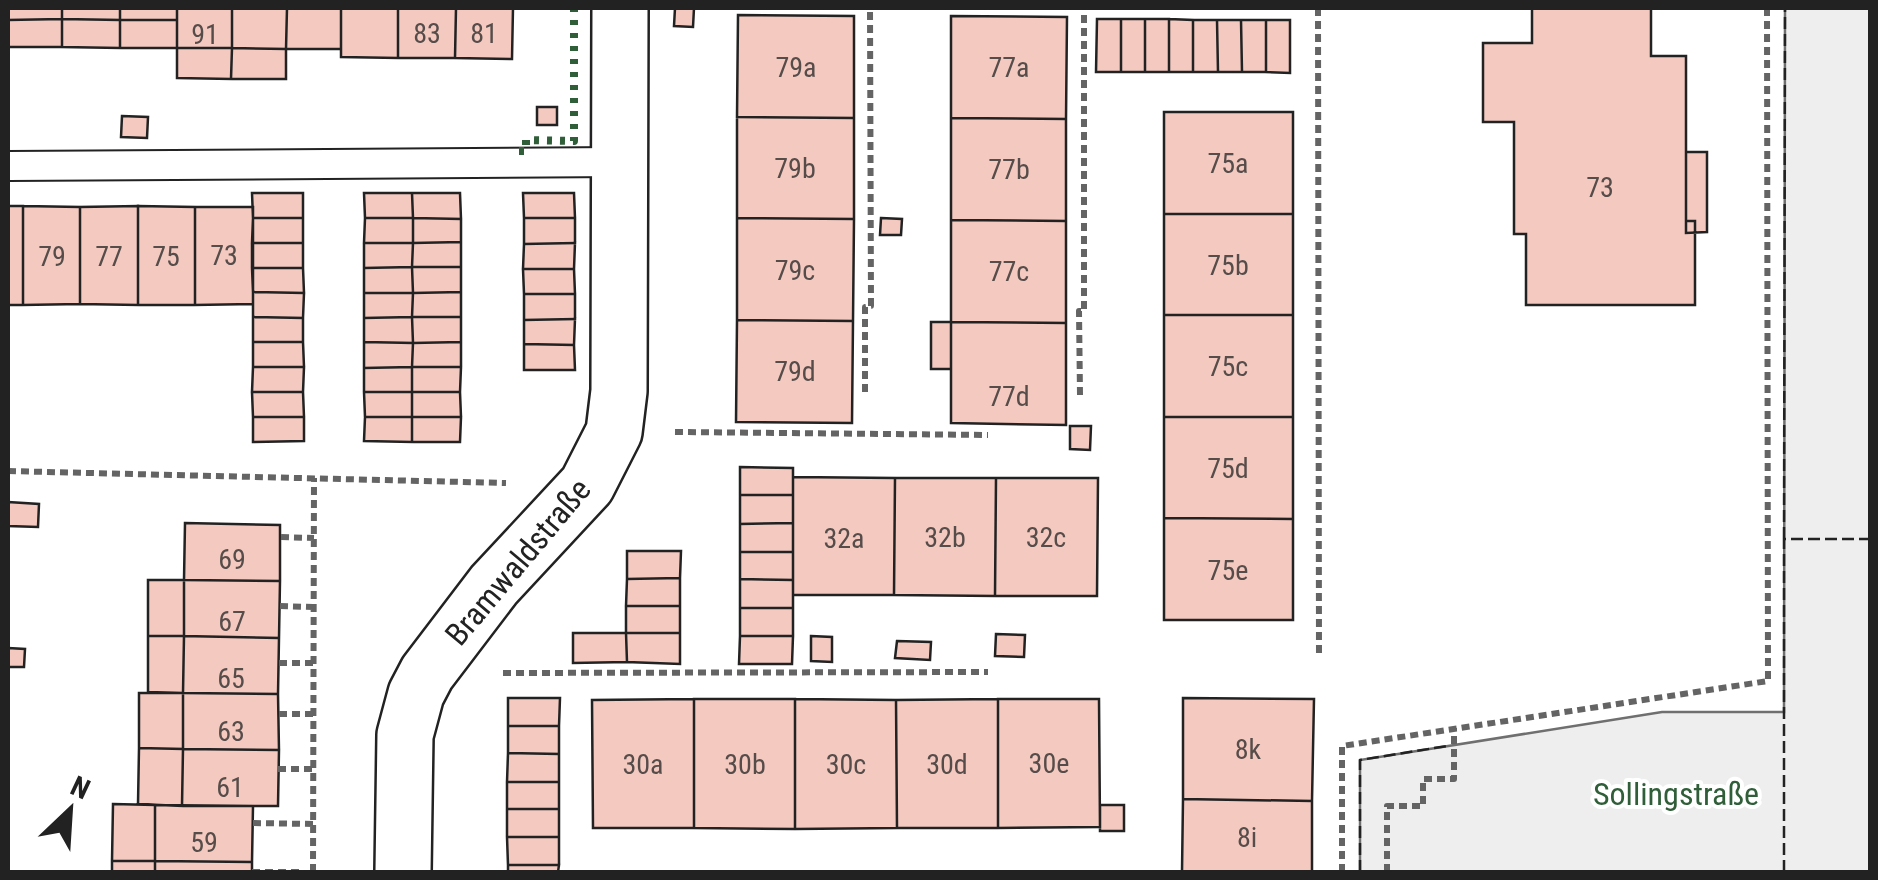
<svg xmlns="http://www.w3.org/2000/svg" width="1878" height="880" font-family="'Roboto Condensed',sans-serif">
<rect width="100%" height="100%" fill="#fff"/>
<path fill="#eee" stroke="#6f6f6f" stroke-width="2.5" d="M1785,8H1870V872H1360V760L1662,712H1784Z"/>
<path fill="#f3c9c0" stroke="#222" stroke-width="2.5" d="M8,8H62V19L8,20Z
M62,8H120V20L62,19Z
M120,8H177V20H120Z
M177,8H232V48H177Z
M232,8H287L286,49L232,48Z
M287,8H341V49H286Z
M341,8H398V58L341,57Z
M398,8H456L455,58H398Z
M456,8H513L512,59L455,58Z
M675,8H694L693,27L674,26Z
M1532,8H1651V56H1686V221H1695V305H1526V234H1514V122H1483V43H1532Z
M738,15L854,16V118L737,117Z
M951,16L1067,17L1066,119L951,118Z
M62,19V47H8V20Z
M62,19L120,20V48L62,47Z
M1097,19H1121V72H1096Z
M1121,19H1145V72H1121Z
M1145,19H1169V72H1145Z
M1169,19L1193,20V72H1169Z
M120,20H177V48H120Z
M1193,20H1217L1218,72H1193Z
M1217,20H1241L1242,72H1218Z
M1241,20H1266V72H1242Z
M1266,20H1290V73L1266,72Z
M177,48H232L231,79L177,78Z
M232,48L286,49V79H231Z
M537,107H557V125H537Z
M1164,112H1293V214H1164Z
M122,116L148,117L147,138L121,137Z
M737,117L854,118V219L737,218Z
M951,118L1066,119V221L951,220Z
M1686,152H1707V232L1686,233Z
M252,193H303V218H253Z
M364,193H412L413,218H365Z
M412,193H460L461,219L413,218Z
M523,193H574L575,218H524Z
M8,206H23V305H8Z
M23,206L80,207V304L23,305Z
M138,206V305L80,304V207Z
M138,206L195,207V305H138Z
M195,207H253V304L195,305Z
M1164,214H1293V315H1164Z
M253,218H303V243H252Z
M365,218H413V243H364Z
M413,218L461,219V242L413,243Z
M524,218H575V243L524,244Z
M737,218L854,219L853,321L737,320Z
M881,218L902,219L901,235H880Z
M951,220L1066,221V323L951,322Z
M461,242V267H412L413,243Z
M252,243H303V268H252Z
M364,243H413L412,267L364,268Z
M575,243L574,269H523L524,244Z
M412,267H461V292L413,293Z
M412,267L413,293H364V268Z
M252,268H303L304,293L253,292Z
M523,269H574L575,294H524Z
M253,292L304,293L303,318L253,317Z
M461,292V317H412L413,293Z
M364,293H413L412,317L364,318Z
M524,294H575V319L524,320Z
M1164,315H1293V417H1164Z
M253,317L303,318V342H253Z
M412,317H461V342L413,343Z
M412,317L413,343L364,342V318Z
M575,319L574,345L524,344V320Z
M737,320L853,321L852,423L736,422Z
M931,322H951V369H931Z
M951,322L1066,323V425L951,423Z
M253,342H303L304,367H253Z
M364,342L413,343L412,367L364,368Z
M461,342V367H412L413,343Z
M524,344L574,345L575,370H524Z
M253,367H304L303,392H252Z
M412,367H461L460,392H412Z
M412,367V392H364V368Z
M252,392H303L304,417H253Z
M364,392H412V417H365Z
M412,392H460L461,417H412Z
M253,417H304V441L253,442Z
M365,417H412V442L364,441Z
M412,417H461L460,442H412Z
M1164,417H1293V519L1164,518Z
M1070,426H1091L1090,450L1070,449Z
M740,467L793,468V495H740Z
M793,477L895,478L894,595H793Z
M895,478H996L995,596L894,595Z
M996,478H1098L1097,596H995Z
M740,495H793V523L740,524Z
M8,502L39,504L38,527L8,526Z
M1164,518L1293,519V620H1164Z
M185,523L280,525V581L184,580Z
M793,523V552H740V524Z
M627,551H681L680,578L627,579Z
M740,552H793V580L740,579Z
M680,578V606H626L627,579Z
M740,579L793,580V608H740Z
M148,580H184V636H148Z
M184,580L280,581L279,638L184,636Z
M626,606H680V633H626Z
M740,608H793V636H740Z
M573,633H626L627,662L573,663Z
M626,633H680V664L627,662Z
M996,634L1025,635L1024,657L995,656Z
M148,636H184L183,693L148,692Z
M184,636L279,638L278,694L183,693Z
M740,636H793L792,664H739Z
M811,636L832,637V662L811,661Z
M897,641L931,642L930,660L895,658Z
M8,648L25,649L24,667H8Z
M139,693H183V749L139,748Z
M183,693L278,694L279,750L183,749Z
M508,698H560L559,726H508Z
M1183,698L1314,699L1312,801L1183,799Z
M694,699H795V829L694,828Z
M694,699V828H593L592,700Z
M795,699L896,700L897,828L795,829Z
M998,699V828H897L896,700Z
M998,699H1099L1100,827L998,828Z
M508,726H559V754L508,753Z
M139,748L183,749L182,806L138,804Z
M183,749L279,750L278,806H182Z
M508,753L559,754V782H507Z
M507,782H559V809H507Z
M1183,799L1312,801V872H1182Z
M113,804L155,805V861H112Z
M155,805L253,806L252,862L155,861Z
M1100,805H1124V831H1100Z
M507,809H559V837H507Z
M507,837H559V865H508Z
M112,861H155V872H112Z
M155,861L252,862V872H155Z
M508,865H559L558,872H508Z"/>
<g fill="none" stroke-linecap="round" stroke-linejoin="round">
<g stroke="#222" stroke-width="32">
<path id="service" d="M8,166L619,162"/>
</g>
<g stroke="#222" stroke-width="60">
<path id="minor" d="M403,872L405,735L416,694L427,673L494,585L587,485L614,432L619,391L620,8"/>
</g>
<path stroke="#646464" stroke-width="6" stroke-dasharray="8 5" stroke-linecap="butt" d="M1318,8L1319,654
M865,392V307L871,306L870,8
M1080,395L1079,311H1084V8
M675,432L988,435
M8,471L506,483
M281,537L314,538
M280,606L313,607
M279,663H314
M503,673L988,672
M279,714H314
M278,769H313
M253,823L313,824
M252,872H302
M313,872L314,478
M1342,872V746L1768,681L1767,8
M1387,872V806H1423V779H1454V728"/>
<use href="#service" stroke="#fff" stroke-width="28"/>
<use href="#minor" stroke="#fff" stroke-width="55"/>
<path stroke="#2f5e38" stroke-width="8" stroke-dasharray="5 8" stroke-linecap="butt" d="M519,151H526V140L574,141V8"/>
<path stroke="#222" stroke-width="2.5" stroke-dasharray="12 5" stroke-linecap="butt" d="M1784,539L1785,8
M1360,872V760L1447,746
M1784,872V539H1870"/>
</g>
<g text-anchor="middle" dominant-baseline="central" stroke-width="8" stroke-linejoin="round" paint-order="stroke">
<g font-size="28" fill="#564c4a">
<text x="427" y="33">83</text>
<text x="484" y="33">81</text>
<text x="205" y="34">91</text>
<text x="796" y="67">79a</text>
<text x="1009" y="67">77a</text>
<text x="1228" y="163">75a</text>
<text x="795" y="168">79b</text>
<text x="1009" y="169">77b</text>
<text x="1600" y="187">73</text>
<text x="224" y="255">73</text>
<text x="52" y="256">79</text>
<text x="109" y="256">77</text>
<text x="166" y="256">75</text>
<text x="1228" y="265">75b</text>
<text x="795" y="270">79c</text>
<text x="1009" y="271">77c</text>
<text x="1228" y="366">75c</text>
<text x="795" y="371">79d</text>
<text x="1009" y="396">77d</text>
<text x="1228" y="468">75d</text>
<text x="945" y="537">32b</text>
<text x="1046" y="537">32c</text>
<text x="844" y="538">32a</text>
<text x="232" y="559">69</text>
<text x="1228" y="570">75e</text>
<text x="232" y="621">67</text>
<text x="231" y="678">65</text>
<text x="231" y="731">63</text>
<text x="1248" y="749">8k</text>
<text x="1049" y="763">30e</text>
<text x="643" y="764">30a</text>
<text x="745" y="764">30b</text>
<text x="846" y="764">30c</text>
<text x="947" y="764">30d</text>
<text x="230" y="787">61</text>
<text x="1247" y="837">8i</text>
<text x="204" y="842">59</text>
</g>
<g font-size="32" fill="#222" stroke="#fff">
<text transform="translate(518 562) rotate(-50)">Bramwaldstraße</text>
</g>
<g font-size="32" fill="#2f5e38" stroke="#fff">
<text x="1676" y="794">Sollingstraße</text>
</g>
</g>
<rect width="1878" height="880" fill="none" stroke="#222222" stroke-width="20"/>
<g transform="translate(70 810) rotate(25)" stroke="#ffffff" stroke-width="8" paint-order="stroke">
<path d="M0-8L18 38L0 25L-18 38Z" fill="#222222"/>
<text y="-15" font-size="28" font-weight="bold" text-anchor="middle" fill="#222222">N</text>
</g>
</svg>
